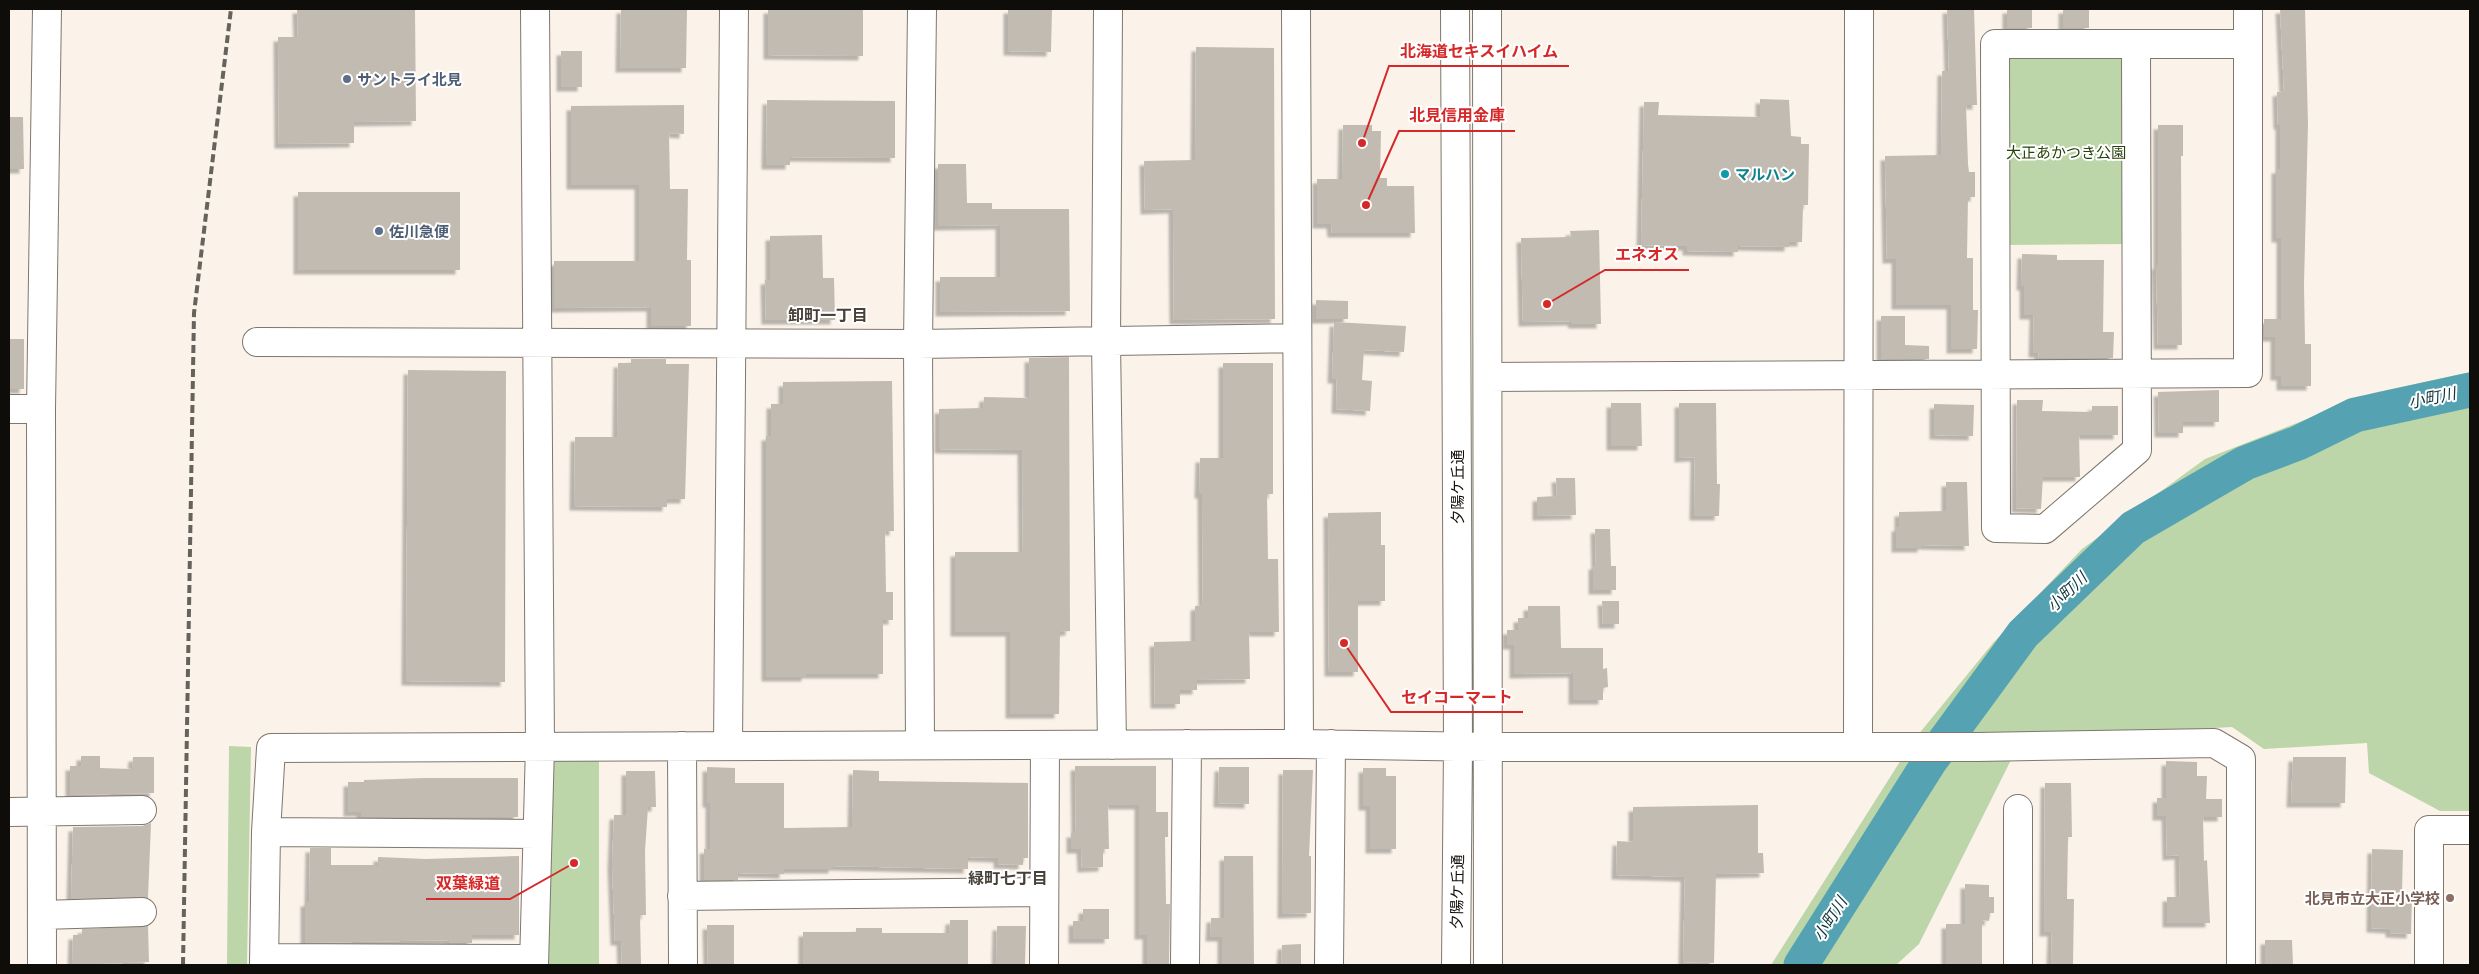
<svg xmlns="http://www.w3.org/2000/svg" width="2479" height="974" font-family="'Space Grotesk','Noto Sans JP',sans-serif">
<defs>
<filter id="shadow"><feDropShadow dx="-4.5" dy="4.5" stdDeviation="1" flood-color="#0004"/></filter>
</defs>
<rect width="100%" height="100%" fill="#fbf3ea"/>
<path fill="#bcd5a9" d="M2012,50H2118L2127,60L2128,244L2004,245V58Z
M2470,372V811H2440L2369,773L2367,743L2264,749L2232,727L2022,738L1919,944L1896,965H1771L1913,741L1993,643L2082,549L2205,459L2373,393Z
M229,746L251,747L247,965H227Z
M551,761H599V965H548Z"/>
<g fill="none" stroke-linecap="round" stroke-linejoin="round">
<path stroke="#55a3b2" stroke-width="35" d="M1801,965L1930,761L2023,634L2133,528L2245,463L2298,443L2355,415L2470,390"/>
</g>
<path fill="#c2bbb1" filter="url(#shadow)" d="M297,9H415L416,121L354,122V143L279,144L278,37H298Z
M621,9H687L686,68H620Z
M768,9H863V56L768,55Z
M1008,9H1052L1051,52L1008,51Z
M1947,9H1974L1977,105H1966L1968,164L1969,172H1975V197H1968L1967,258H1973V310H1978L1977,349H1951V305H1896V259H1887L1885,156L1941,155L1942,71H1949Z
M2007,9H2032V28H2007Z
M2063,9H2089V28H2063Z
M2280,9H2305L2308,124L2304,284L2305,344H2311V386H2281V376H2275V337H2264V319H2281V238H2276V169H2280V125H2278L2277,92L2284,91Z
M1196,47L1274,48L1275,319L1174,320L1173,209L1145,210L1144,161L1195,160Z
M561,51H582V87H561Z
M1760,99L1789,100L1791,136L1801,137V144H1809L1808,205H1803L1802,242H1789V247L1738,246V252L1687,251V246L1641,245L1644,102H1659L1658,115L1760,117Z
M767,100L895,101V158L790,157V165H766Z
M684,105V134L669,133L670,189H688L687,260H691V326H651V307L554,308V261H639V185H571V106Z
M9,117H23L24,169H9Z
M1343,125H1372V131H1381L1380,178H1387V186H1414L1415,233H1332L1331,224H1317V179H1342Z
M2158,125H2183V156H2181L2182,345H2158L2156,265H2158Z
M938,164H966L967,203H992V209H1069L1070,311L940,312V277H1000V225L938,226Z
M298,192H460V270H298Z
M1599,230L1601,324H1573L1572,321L1523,322L1521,238L1571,237L1570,231Z
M822,235L823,278H834L835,320H766L765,280H770V236Z
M2022,254L2057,255V260H2104L2103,332H2114L2113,358H2038L2039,353H2033L2034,315H2024V286H2021Z
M1316,300L1348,301V319H1316Z
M1881,316H1905V345L1929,346V359H1881Z
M1334,322L1406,326L1404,352L1364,350L1362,380L1372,381L1370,411L1336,409L1337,379H1332Z
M9,339H24V389H9Z
M1069,357L1070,631L1060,632L1059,714H1010V632H955V552H1023L1022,450L939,449V409L983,408L984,397L1029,398V358Z
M631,359H666V364H689L685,499H667V507L574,506L575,437H617L618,363H631Z
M1223,363H1273V494H1267L1268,559H1278L1279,632H1249L1250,679L1197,680V690H1180V704H1155L1154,642L1195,641V606L1203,605L1202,494H1199L1200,458H1223Z
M408,370L506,371L505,682L406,681Z
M892,381L894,531H885L886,592H893V620H883V674H806V677H766V436H771V404H783V382Z
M2219,390V422H2183V433H2159L2158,392Z
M2017,400H2043L2042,411L2092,412V406H2118V435H2079L2080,477H2043L2041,509L2016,508Z
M1611,403H1641L1642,446H1611Z
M1679,403H1716L1717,484H1720L1719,516H1694L1695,457L1679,458Z
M1934,404L1974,405L1973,436L1934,435Z
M1556,478H1575L1576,515L1537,516V497L1557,496Z
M1946,482H1967L1969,546L1922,545V548H1896V527H1899V512L1946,511Z
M1381,512V545H1385V601H1358V672H1329L1328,513Z
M1595,529H1610L1611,566H1616V590H1593V565H1596Z
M1602,601H1619V624H1603Z
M1528,606H1560L1561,648H1603V669L1607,668L1608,687L1603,688V700H1573V673L1514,674V645H1507V630H1518V618H1528Z
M81,756H100V768L132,769L133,757H154V793L70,795V766H81Z
M2293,757H2346L2345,803H2291Z
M2166,761L2197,762V776H2207L2206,799H2222V817H2203L2204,861L2207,860L2210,923H2167V897H2180L2179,855L2167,856L2166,816H2157V798H2166Z
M1075,766H1156V812H1168V837H1165L1166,904H1170L1169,965H1147V935H1139V805H1108L1109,849H1103V867L1082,868L1081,849H1071V833H1076Z
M707,767L735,768V783H784V828L852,827L853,770L879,771V781L1028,783V858H1023V865L998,864V858L968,857V869L833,866V869H784V874L738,873V880H704V849H710V803H707Z
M1219,767H1249V804L1218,803Z
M1363,768H1386V776H1396V849H1370V806H1363Z
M1283,770H1313L1309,856H1311V913L1282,914Z
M626,771H655L656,807H648L645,851L646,915H640L641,965H622L621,941H615L612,865L614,815H626Z
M425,778H518V817H361V812H348V782H364V780Z
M2045,783H2071L2072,837H2068L2067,899H2074L2073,965H2051L2052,932H2044Z
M1758,805V853H1763L1764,873L1716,874L1714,963L1683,962L1685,877L1616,875L1617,841L1633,842V807Z
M151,823L148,898L71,899L73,827L142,826Z
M310,848H331V865H378V857L426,859L519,856V935H472V943H449V940L305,943V902H309Z
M2372,849L2403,850L2402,894H2412L2411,934L2390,933V929L2371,928Z
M1224,856H1253L1254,965H1222V937H1210L1211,918H1224Z
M1965,884L1989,885V897H1994V913H1990L1989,921L1982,920V965H1946V924H1965Z
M1083,909H1109V939H1073V921H1083Z
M950,920H968V965H803V932H856V928H882V933H949Z
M707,925H734V965H708Z
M148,926L149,962L72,965L73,935H82V929Z
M997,926H1026L1025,965H996Z
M2265,940H2292L2293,965H2265Z
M1301,944V965H1281L1282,945Z"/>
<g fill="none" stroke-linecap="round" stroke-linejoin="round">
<g stroke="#7d776e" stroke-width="30">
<path id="minor" d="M1108,9L1106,342L1112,745
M1296,9L1299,744
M1455,9L1458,747L1456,965
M1487,9L1488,965
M2136,44L2137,450L2045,529L1996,528L1995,44H2248
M257,342L918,344L1297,338
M1488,377L2248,373V9
M9,409H41
M920,745L918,344L922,9
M682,746L683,965
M728,746L734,9
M1858,747L1859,9
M9,812L142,810
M266,832L537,834
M682,896L1044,892
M42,915L142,912
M264,958L534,959
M42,965L41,409L47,9
M264,965L266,832L271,748L1299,744L1488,747H1977L2214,743L2241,759V965
M534,965L540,746L535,9
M1044,965L1045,745
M1185,965L1187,744
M1329,965L1331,744
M2018,965V809
M2429,965V830H2470"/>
</g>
<use href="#minor" stroke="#fff" stroke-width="28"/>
<path stroke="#66625c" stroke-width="4" stroke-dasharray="8 4" stroke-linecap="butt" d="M183,965L194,313L231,9"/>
</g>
<g fill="#5c6f8a" stroke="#fff" stroke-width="2">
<circle cx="347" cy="79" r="5"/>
<circle cx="379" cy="231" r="5"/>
</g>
<circle fill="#0f9aa8" stroke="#fff" stroke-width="2" cx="1725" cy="174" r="5"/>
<circle fill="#8d6e63" stroke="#fff" stroke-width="2" cx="2450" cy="898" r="5"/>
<g text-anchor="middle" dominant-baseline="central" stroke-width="4" stroke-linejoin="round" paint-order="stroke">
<g font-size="15" font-weight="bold" fill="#4e5e75" stroke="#fff" text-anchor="start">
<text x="357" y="79">サントライ北見</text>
<text x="389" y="231">佐川急便</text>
</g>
<g font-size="15" fill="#274208" stroke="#fff">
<text x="2066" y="152">大正あかつき公園</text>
</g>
<g font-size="15" font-weight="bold" fill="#0d838f" stroke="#fff" text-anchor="start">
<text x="1735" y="174">マルハン</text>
</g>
<g font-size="15" fill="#0f0d0a" stroke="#fff">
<text transform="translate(1457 487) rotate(-90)">夕陽ケ丘通</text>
<text transform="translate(1457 892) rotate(-89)">夕陽ケ丘通</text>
</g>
<g font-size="15" font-weight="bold" fill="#785e54" stroke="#fff" text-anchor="end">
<text x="2440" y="898">北見市立大正小学校</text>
</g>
<g font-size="16" font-weight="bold" fill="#464039" stroke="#fff">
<text x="828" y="315">卸町一丁目</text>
<text x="1008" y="878">緑町七丁目</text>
</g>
<g font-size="16" font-style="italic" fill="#0e343b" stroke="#fff">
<text transform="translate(2432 398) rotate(-12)">小町川</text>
<text transform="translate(2067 592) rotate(-44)">小町川</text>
<text transform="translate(1830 919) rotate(-58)">小町川</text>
</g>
</g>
<path fill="none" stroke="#d62828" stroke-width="2" d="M1362 143L1389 66H1569M1366 205L1399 131H1515M1547 304L1605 270H1689M1344 643L1391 712H1523M574 863L510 899H426"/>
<g fill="#d62828" stroke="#fff" stroke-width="2">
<circle cx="1362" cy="143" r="5"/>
<circle cx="1366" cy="205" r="5"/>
<circle cx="1547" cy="304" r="5"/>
<circle cx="1344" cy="643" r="5"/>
<circle cx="574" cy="863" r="5"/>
</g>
<g font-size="16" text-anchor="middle" font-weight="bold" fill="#d62828" stroke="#fff" stroke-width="4" stroke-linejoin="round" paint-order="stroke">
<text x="1479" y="57">北海道セキスイハイム</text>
<text x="1457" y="121">北見信用金庫</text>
<text x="1647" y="260">エネオス</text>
<text x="1457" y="703">セイコーマート</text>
<text x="468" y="889">双葉緑道</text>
</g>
<rect width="2479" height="974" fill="none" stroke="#0f0d0a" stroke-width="20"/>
</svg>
